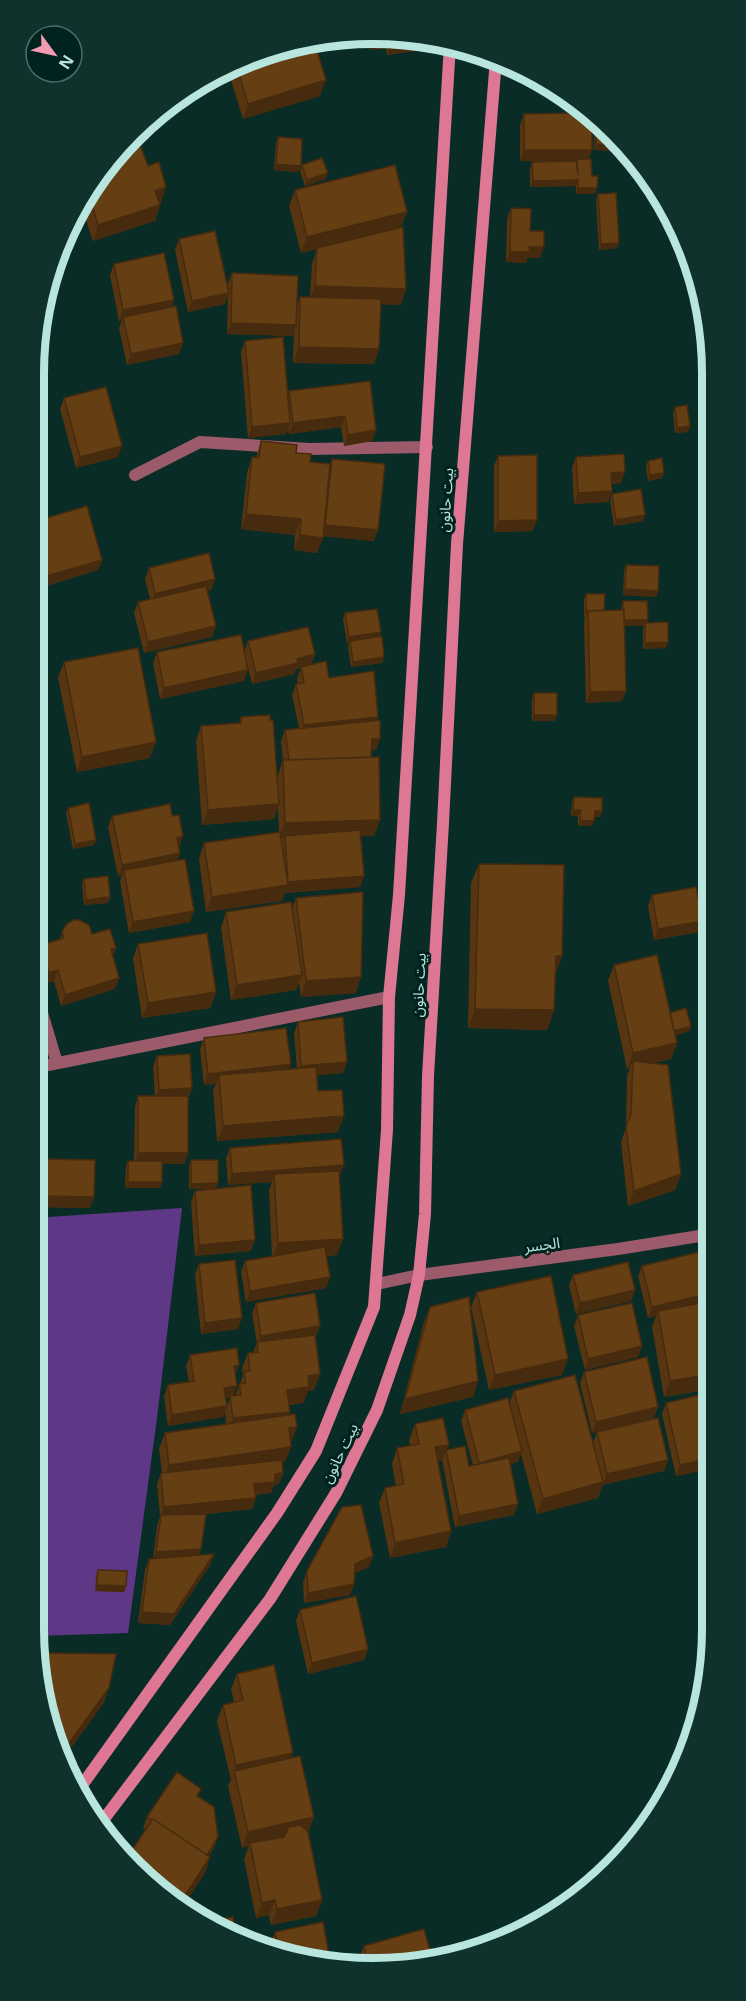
<svg xmlns="http://www.w3.org/2000/svg" width="746" height="2001" font-family="'Open Sans','Noto Sans Arabic',sans-serif">
<rect width="100%" height="100%" fill="#0a2c27"/>
<path fill="#5e3787" d="M182,1208L157,1418L128,1633L34,1636L33,1218Z"/>
<g fill="none" stroke-linecap="round" stroke-linejoin="round">
<path stroke="#9b5b6b" stroke-width="12" d="M135,475L200,442L309,449L427,447
M33,983L57,1063
M33,1068L389,997"/>
<path stroke="#9b5b6b" stroke-width="12" d="M377,1284L419,1275L618,1249L712,1234"/>
<path stroke="#dd7793" stroke-width="12" d="M80,1788L277,1513L316,1451L374,1307L387,1130L389,997L399,895L450,44
M101,1823L270,1599L336,1493L377,1410L410,1315L419,1275L425,1214L428,1076L443,823L457,544L496,59"/>
</g>
<path fill="#573511" d="M347,37L418,42L415,51L387,55L386,48L370,50L369,40L348,43Z
M314,41L320,96L243,119L228,70Z
M535,75L543,79L561,93L535,92Z
M524,114L589,159L595,194H576V186L530,187V168L532,162L559,161H520V125Z
M597,122L625,146L623,151L594,150L595,126Z
M278,137L301,166L298,172L274,170L276,143Z
M302,165L326,179L305,186L300,171Z
M103,166L161,203H160V205L155,221L93,241L82,208Z
M295,190L401,227V305L381,304L379,349L374,364L293,363L294,331L292,336L227,334L228,295L225,304L188,312L175,250L179,239L228,290V284L232,273L297,306L300,297H310L312,264L317,249L301,253L289,206Z
M598,194L617,248L599,250L596,200Z
M511,208L530,231L540,258H527L526,263L506,262L507,219Z
M114,264L172,306L179,354L127,365L119,328L122,321H119L110,275Z
M245,341L288,395L289,391L376,430L372,441L344,446L341,427L289,434L288,428L286,434L248,438L241,352Z
M64,398L118,457L76,468L60,409Z
M675,407L690,426L688,432L675,433L673,413Z
M261,441L296,453L310,462L330,464L332,459L374,541L323,536L317,553L294,550L295,535L241,529L247,473L252,457L256,458Z
M498,456L533,531L494,532V466Z
M576,457L621,483L612,484V491L608,502L574,504L572,468Z
M648,461L662,478L648,481L646,466Z
M612,494L643,521L614,526L610,500Z
M704,514L711,534L705,536L702,520Z
M33,522L102,560L98,570L36,589L33,579Z
M711,541V565H710L706,547L708,542Z
M626,565L658,591L656,597L623,595L624,571Z
M149,568L215,579L211,590L207,591L216,626L212,637L144,653L134,613L138,602L150,599L145,579Z
M586,594L604,610H621L623,601L647,623L666,648L643,649V628L644,626H624L622,701L586,703L584,622L585,617H584V599Z
M345,613L379,637L384,657L382,663L351,667L348,647L349,643H347L343,619Z
M248,641L315,654L311,665L378,717L377,720L380,739L376,750H371V757L380,820L374,836H361L364,876L360,887L285,893L282,901L206,912L199,859L204,843L279,832L278,807L274,819L202,825L196,741L201,726L239,723L241,717L278,775L283,760L281,741L285,730L299,728L292,695L296,684L298,683L297,678L301,668L296,669L294,674L252,684L244,652Z
M157,652L244,681L160,699L153,663Z
M64,662L150,758L77,772L58,678Z
M534,693L555,721H532V699Z
M574,797L602,811L600,817H594L592,826H578V816H571L572,802Z
M68,808L96,840L94,845L73,849L66,813Z
M112,816H172L183,836L179,847L178,848L180,853L177,861L190,922L129,933L120,881L122,875L118,876L108,827Z
M479,864L555,976L554,1010L547,1030L468,1028L471,883Z
M84,879L110,897L108,903L84,905L82,884Z
M652,895L699,932L654,940L648,906Z
M296,898L356,993L301,997L299,983L296,990L231,1000L221,928L226,912L292,908Z
M64,928L92,934L113,957L115,989L61,1006L54,981L45,984L37,956L41,945L60,939Z
M138,944L216,992L210,1008L142,1018L133,959Z
M711,952L712,1039L701,968L707,953Z
M614,965L670,1013L691,1026L689,1031L675,1036L677,1043L671,1059L652,1063L681,1174L675,1190L628,1206L621,1142L626,1128L627,1076L630,1068L627,1069L608,981Z
M298,1022L347,1062L343,1073L317,1075L318,1091L338,1132L217,1141L213,1090L216,1084L204,1085L200,1049L204,1038L289,1069H297L294,1033Z
M157,1056L192,1088L188,1098V1153L184,1164H162V1182L160,1188H125L126,1166L128,1161H134L135,1107L138,1096H155L153,1067Z
M230,1148L340,1176L337,1255L326,1256L330,1277L326,1288L246,1302L241,1272L245,1261L272,1256L269,1190L272,1182L228,1185L226,1158Z
M42,1159L90,1208L37,1207L38,1170Z
M191,1160L216,1189L251,1251L195,1256L191,1202L195,1191L211,1189H189V1166Z
M199,1264L238,1329L201,1334L195,1275Z
M642,1266L712,1290V1295L710,1302L712,1301V1389L664,1397L652,1327L656,1316L648,1318L638,1276Z
M573,1275L635,1290L631,1301L576,1314L569,1286Z
M477,1292L562,1375L489,1390L471,1307Z
M256,1303L320,1326L315,1337L320,1374L314,1390L308,1391L303,1403L289,1405L288,1416L297,1427L290,1443L291,1447L285,1462L282,1463L283,1473L279,1484L274,1485L271,1493L255,1495L256,1498L252,1509L206,1514L201,1549L198,1555L210,1565L170,1625L138,1623L145,1570L149,1559H153L157,1526L160,1516L157,1484L161,1473L162,1472L159,1449L165,1433L226,1425L225,1412L230,1398H225L227,1406L223,1417L168,1426L164,1396L168,1385L189,1382L186,1366L190,1355L235,1376L234,1396H235L243,1376L242,1368L248,1353L253,1352L257,1343L252,1314Z
M430,1307L478,1381L473,1397L400,1414L424,1322Z
M578,1315L642,1346L638,1357L585,1370L574,1326Z
M584,1372L654,1418L668,1460L664,1471L603,1484L598,1498L537,1514L521,1454L518,1462L510,1464L514,1515L455,1527L442,1460L437,1461L451,1531L446,1547L390,1558L379,1503L385,1488L396,1486L392,1464L397,1448L410,1445L409,1440L415,1424L447,1450L469,1466L473,1465L461,1421L465,1410L509,1404L514,1391L593,1443L597,1432L592,1433L580,1383Z
M712,1392L713,1468L676,1476L662,1414L666,1403Z
M369,1567L354,1573V1584L350,1595L304,1603L303,1582L307,1571Z
M98,1570L126,1586L124,1592L95,1591L96,1575Z
M300,1610L368,1649L364,1660L308,1674L296,1621Z
M237,1674L291,1758L308,1833L322,1900L316,1916L271,1925L269,1915L256,1918L244,1859L249,1846L242,1848L228,1786L231,1780L217,1721L223,1705L234,1702L231,1689Z
M198,1797L218,1837L214,1848L209,1856L205,1873L183,1906L126,1859L146,1830L143,1828L147,1817Z
M275,1932L328,1965L270,1945Z
M364,1946L433,1962L359,1964L358,1962Z"/>
<path fill="#472b0e" d="M350,37L369,39V40L348,43Z
M374,39L389,40L386,48L370,50Z
M410,41L418,42L415,51L387,55L391,44Z
M540,77L543,79L561,93L535,92Z
M326,80L320,96L243,119L248,104Z
M596,144L624,145L625,146L623,151L594,150Z
M524,150H592L588,161L577,159V161H520Z
M276,164L301,166L298,172L274,170Z
M328,173L326,179L305,186L307,180Z
M578,180L576,186L530,187L533,181Z
M166,187L161,203L150,206L155,191Z
M578,188H597L595,194H576Z
M160,205L155,221L93,241L98,225Z
M407,212L401,227L301,253L307,237Z
M73,228H75L71,239L67,240Z
M619,243L617,248L599,250L601,244Z
M529,247H544L540,258H527L526,263L506,262L510,252Z
M315,286L406,289L401,305L309,301Z
M229,293L225,304L188,312L192,301Z
M174,300L170,311L123,317L122,321H119L123,310Z
M231,323L296,325L292,336L227,334Z
M183,343L179,354L127,365L131,354Z
M299,347L379,349L374,364L293,363Z
M345,416L341,427L289,434L293,423Z
M290,423L286,434L248,438L252,427Z
M690,426L688,432L675,433L677,428Z
M376,430L372,441L344,446L348,435Z
M122,446L118,457L76,468L80,457Z
M625,472L621,483L607,484L611,473Z
M664,473L662,478L648,481L650,475Z
M612,491L608,502L574,504L578,493Z
M246,514L301,519L295,535L241,529Z
M645,515L643,521L614,526L616,520Z
M537,520L533,531L494,532L498,521Z
M325,525L378,530L374,541L321,536Z
M711,529V534L705,536L707,530Z
M300,535L323,538L317,553L294,550Z
M102,560L98,570L36,589L40,578Z
M215,579L211,590L151,605L155,594Z
M625,589L658,591L656,597L623,595Z
M624,620H648L646,625L645,623L644,626H622Z
M216,626L212,637L144,653L148,642Z
M381,632L379,638L347,643L349,637Z
M668,642L666,648L643,649L645,643Z
M315,654L311,665L296,669L294,674L252,684L256,673L297,659Z
M384,657L382,663L351,667L353,662Z
M248,670L244,681L160,699L164,688Z
M626,691L622,701L586,703L590,692Z
M534,715H557L555,721H532Z
M378,717L374,728L300,736L304,725Z
M372,739H380L376,750H368Z
M156,742L150,758L77,772L82,757Z
M279,804L274,819L202,825L208,810Z
M573,810H581L578,816H571Z
M595,811H602L600,817L592,816Z
M380,820L374,836L285,838V836L284,838H279L285,823Z
M580,820L594,821L592,826H578Z
M183,836L179,847L173,849L177,838Z
M96,840L94,845L73,849L75,844Z
M180,853L176,864L124,870L122,875L118,876L122,865Z
M364,876L360,887L285,893L282,901L206,912L212,897L287,885L288,882Z
M110,897L108,903L84,905L86,900Z
M194,911L190,922L129,933L133,922Z
M703,921L699,932L654,940L658,929Z
M116,948L112,959L111,949Z
M556,956H562L555,976Z
M58,970L54,981L45,984L49,973Z
M302,975L296,990L231,1000L237,985Z
M361,977L356,993L301,997L306,981Z
M119,978L115,989L61,1006L65,995Z
M216,992L210,1008L142,1018L148,1003Z
M475,1009L554,1010L547,1030L468,1028Z
M36,1017L33,1027V1018Z
M691,1026L689,1031L669,1038L671,1032Z
M677,1043L671,1059L633,1068V1061L630,1068L627,1069L633,1053Z
M347,1062L343,1073L297,1077L301,1066Z
M291,1064L287,1075H219L216,1084L204,1085L208,1074Z
M192,1088L188,1099L155,1101L159,1090Z
M344,1116L338,1132L217,1141L223,1126Z
M138,1153H188L184,1164H134Z
M344,1165L340,1176L274,1174L272,1182L228,1185L232,1174Z
M681,1174L675,1190L628,1206L634,1191Z
M128,1182H162L160,1188H125Z
M218,1183L216,1189H189L191,1184Z
M41,1196L94,1197L90,1208L37,1207Z
M343,1239L337,1255L272,1259L278,1243Z
M255,1240L251,1251L195,1256L199,1245Z
M330,1277L326,1288L246,1302L250,1291Z
M635,1290L631,1301L576,1314L580,1303Z
M712,1293L709,1304L658,1311L656,1316L648,1318L652,1307Z
M242,1318L238,1329L201,1334L205,1323Z
M320,1326L316,1337L257,1347L261,1336Z
M642,1346L638,1357L585,1370L588,1359Z
M568,1359L562,1375L489,1390L495,1375Z
M239,1365L235,1376L234,1366Z
M320,1374L314,1390L308,1391L303,1403L281,1405L287,1390L308,1376Z
M712,1374V1389L664,1397L670,1381Z
M478,1381L473,1397L400,1414L405,1399Z
M237,1386L233,1397L220,1399L224,1388Z
M227,1406L223,1417L168,1426L172,1415Z
M658,1407L654,1418L592,1433L596,1422Z
M290,1412L284,1427L227,1434L233,1418Z
M297,1427L291,1443L283,1444L289,1428Z
M449,1445L442,1460L429,1463L435,1447Z
M291,1447L285,1462L163,1480L169,1465Z
M522,1451L518,1462L475,1474L479,1463Z
M713,1458V1468L676,1476L680,1465Z
M668,1460L664,1471L603,1485L607,1474Z
M283,1473L279,1484L274,1485L271,1493L250,1495L254,1484L275,1474Z
M603,1482L598,1498L537,1514L543,1499Z
M256,1498L252,1509L160,1518L164,1507Z
M518,1504L514,1515L455,1527L459,1516Z
M451,1531L446,1547L390,1558L395,1543Z
M201,1549L197,1560L152,1563L156,1552Z
M214,1554L210,1565L170,1625L138,1623L142,1612Z
M373,1556L369,1567L351,1575L355,1564Z
M354,1584L350,1595L304,1603L308,1593Z
M97,1585L126,1586L124,1592L95,1591Z
M368,1649L364,1660L308,1674L312,1663Z
M109,1688L104,1703L63,1759L61,1754Z
M293,1753L287,1768L234,1772L236,1765Z
M314,1817L308,1833L250,1843L249,1846L242,1848L248,1832Z
M218,1837L214,1848L202,1867L206,1856Z
M210,1857L205,1873L183,1906L180,1903Z
M275,1900L269,1915L256,1918L262,1903Z
M322,1900L316,1916L271,1925L277,1909Z"/>
<path fill="#653e14" stroke="#472b0e" stroke-width="1.5" d="M390,40L410,41L391,44Z
M314,41L326,80L248,104L237,67Z
M585,113L592,119V150H524V114Z
M597,123L624,145L596,144Z
M278,137L302,139L301,166L276,164Z
M141,147L148,166L159,162L166,187L155,191L160,205L98,225L89,195L103,166L116,155Z
M322,158L328,173L307,180L302,165Z
M577,159H591L592,176H598L597,188H578V180L533,181L532,162L576,161L578,175Z
M395,165L407,212L307,237L295,190Z
M616,193L619,243L601,244L598,194Z
M511,208L531,209L530,231H544V247H529L530,252H510Z
M403,227L406,289L315,286L317,248Z
M215,231L229,293L192,301L179,239Z
M164,253L174,300L123,310L114,264Z
M232,273L298,276L296,325L231,323Z
M300,297L381,299L379,349L299,347Z
M176,306L183,343L131,354L123,317Z
M283,337L290,423L252,427L245,341Z
M370,381L376,430L348,435L345,416L293,423L289,391Z
M106,387L122,446L80,457L64,398Z
M687,405L690,426L677,428L675,407Z
M261,441L297,445L296,453L311,454L310,462L330,464L323,538L300,535L301,519L246,514L252,457L259,458Z
M624,454L625,472L611,473L612,491L578,493L576,457Z
M537,455V520L498,521V456Z
M662,458L664,473L650,475L648,461Z
M332,459L385,464L378,530L325,525Z
M641,489L645,515L616,520L612,494Z
M87,506L102,560L40,578L33,554V522Z
M710,513L711,529L707,530L704,514Z
M711,541V552L708,542Z
M209,553L215,579L155,594L149,568Z
M626,565L659,566L658,591L625,589Z
M206,586L216,626L148,642L138,602Z
M586,594H605L604,610L588,611V612H586Z
M623,601H647L648,620H624Z
M377,609L381,632L349,637L345,613Z
M624,610L626,691L590,692L588,611Z
M668,622V642L645,643V623Z
M308,627L315,654L297,659L298,663L256,673L248,641Z
M241,635L248,670L164,688L157,652Z
M382,636L384,657L353,662L350,641Z
M138,648L156,742L82,757L64,662Z
M326,661L329,678L374,671L378,717L304,725L296,684L304,683L301,667Z
M534,693H557V715H534Z
M270,715V720H273L279,804L208,810L201,726L241,723V717Z
M380,720V739H372L371,757L289,760L285,730Z
M379,757L380,820L285,823L283,760Z
M574,797L602,798V811H595L594,821L580,820L581,810H573Z
M89,803L96,840L75,844L68,808Z
M170,804L172,816L179,815L183,836L177,838L180,853L122,865L112,816Z
M360,830L364,876L288,882L285,836Z
M280,832L288,885L212,897L204,843Z
M185,859L194,911L133,922L124,870Z
M479,864L564,865L562,956H556L554,1010L475,1009Z
M108,876L110,897L86,900L84,879Z
M696,887L703,921L658,929L652,895Z
M363,892L361,977L306,981L296,898Z
M291,902L302,975L237,985L226,912Z
M74,920H79L89,925L92,934L110,929L116,948L111,949L119,978L65,995L58,970L49,973L41,945L64,938L62,933L64,928L68,923Z
M207,933L216,992L148,1003L138,944Z
M711,952L712,984L707,953Z
M657,955L677,1043L633,1053L614,965Z
M33,1006L36,1017L33,1018Z
M686,1008L691,1026L674,1031L670,1013Z
M343,1017L347,1062L301,1066L298,1022Z
M286,1028L291,1064L208,1074L204,1038Z
M190,1054L192,1088L159,1090L157,1056Z
M633,1061L668,1065L681,1174L634,1191L626,1127L631,1114Z
M316,1067L318,1091L342,1090L344,1116L223,1126L219,1075Z
M138,1096H188V1153H138Z
M341,1139L344,1165L232,1174L230,1148Z
M42,1159L95,1160L94,1197L41,1196Z
M191,1160H218V1183L191,1184Z
M128,1161H162V1182H128Z
M339,1171L343,1239L278,1243L274,1174Z
M251,1185L255,1240L199,1245L195,1191Z
M325,1247L330,1277L250,1291L245,1261Z
M703,1251L712,1293L652,1307L642,1266Z
M235,1260L242,1318L205,1323L199,1264Z
M628,1262L635,1290L580,1303L573,1275Z
M551,1276L568,1359L495,1375L477,1292Z
M315,1293L320,1326L261,1336L256,1303Z
M469,1297L478,1381L405,1399L430,1307Z
M712,1301V1374L670,1381L658,1311Z
M632,1303L642,1346L588,1359L578,1315Z
M315,1335L320,1374L308,1376L309,1387L287,1390L290,1412L233,1418L230,1396L241,1395L239,1384L246,1383L244,1372L250,1371L248,1353L258,1352L257,1342Z
M237,1348L239,1365L234,1366L237,1386L224,1388L227,1406L172,1415L168,1385L194,1381L190,1355Z
M647,1357L658,1407L596,1422L584,1372Z
M575,1375L603,1482L543,1499L514,1391Z
M712,1392L713,1458L680,1465L666,1403Z
M508,1398L522,1451L479,1463L465,1410Z
M295,1414L297,1427L289,1428L291,1447L169,1465L165,1433Z
M443,1418L449,1445L435,1447L451,1531L395,1543L385,1488L404,1484L397,1448L419,1444L415,1424Z
M658,1418L668,1460L607,1474L597,1432Z
M465,1446L469,1466L509,1458L518,1504L459,1516L446,1450Z
M282,1460L283,1473L275,1474V1482L254,1484L256,1498L164,1507L161,1473Z
M361,1505L373,1556L355,1564L354,1584L308,1593L307,1571L342,1507Z
M206,1514L201,1549L156,1552L161,1515Z
M214,1554L174,1614L142,1612L149,1559Z
M98,1570L127,1571L126,1586L97,1585Z
M356,1596L368,1649L312,1663L300,1610Z
M40,1653L116,1654L109,1688L61,1754L51,1738L39,1666Z
M274,1665L293,1753L236,1765L223,1705L243,1700L237,1674Z
M300,1756L314,1817L248,1832L234,1771Z
M177,1772L201,1789L197,1796L214,1807L218,1837L207,1855L153,1819L152,1820L147,1817Z
M153,1819L210,1857L180,1903L126,1859Z
M300,1825L308,1832L322,1900L277,1909L275,1900L262,1903L250,1843L284,1837L289,1827Z
M233,1917L235,1934L210,1925V1920Z
M323,1922L331,1965H328L279,1948L275,1932Z
M424,1929L433,1962L369,1964L364,1946Z"/>
<g text-anchor="middle" dominant-baseline="central" stroke-width="6" stroke-linejoin="round" paint-order="stroke">
<g font-size="15" fill="#b8e6de" stroke="#01221e">
<text transform="translate(445 500) rotate(-86)">بيت حانون</text>
<text transform="translate(418 985) rotate(-87)">بيت حانون</text>
<text transform="translate(542 1244) rotate(-7)">الجسر</text>
<text transform="translate(339 1453) rotate(-64)">بيت حانون</text>
</g>
</g>
<path d="M0 0H746V2001H0ZM373 44H373A329 329 0 0 1 702 373V1629A329 329 0 0 1 373 1958H373A329 329 0 0 1 44 1629V373A329 329 0 0 1 373 44Z" fill="#10322d" fill-rule="evenodd"/>
<path fill="none" stroke="#b8e6de" stroke-width="8" d="M373 44H373A329 329 0 0 1 702 373V1629A329 329 0 0 1 373 1958H373A329 329 0 0 1 44 1629V373A329 329 0 0 1 373 44Z"/>
<g transform="translate(54 54) rotate(123)"><circle r="28" fill="#01221e" stroke="#4a706b" stroke-width="1.5"/>
<path d="M0-4.5L10 22L0 15L-10 22Z" fill="#f29ab0"/>
<text y="-9" font-size="16" font-weight="bold" text-anchor="middle" fill="#b8e6de">N</text>
</g>
</svg>
